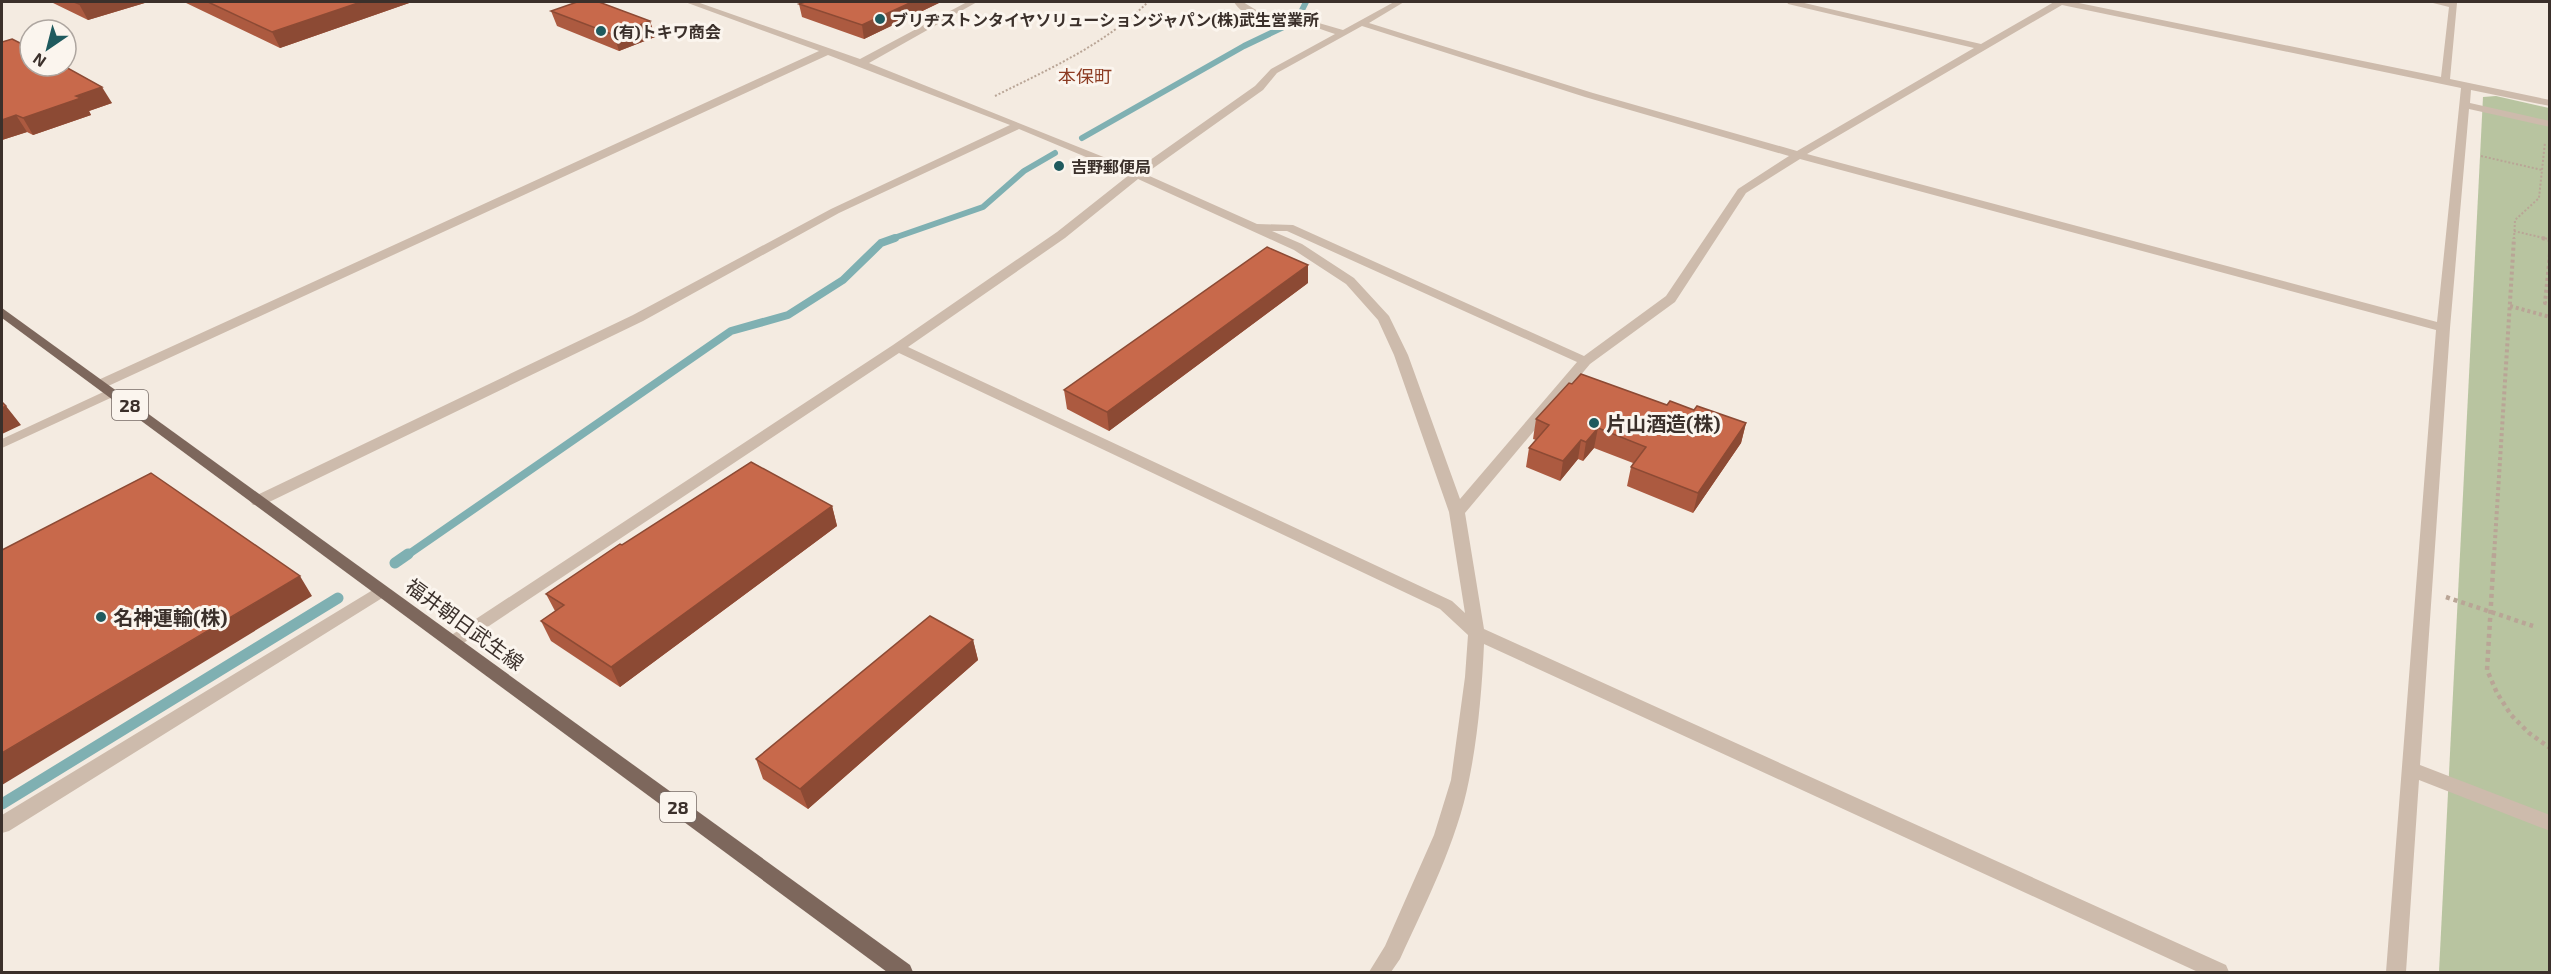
<svg xmlns="http://www.w3.org/2000/svg" width="2551" height="974" font-family="'Exo 2','Noto Sans JP',sans-serif">
<rect width="100%" height="100%" fill="#f4ebe1"/>
<path fill="#b8c4a0" d="M2496,96L2549,108V972H2439L2483,97Z"/>
<g fill="none" stroke-linecap="round" stroke-linejoin="round">
<path stroke="#7fb0b2" stroke-width="6" d="M1299,16L1306,2
M1082,138L1244,46L1294,22
M891,239L983,207L1024,171L1055,153"/>
<path stroke="#7fb0b2" stroke-width="8" d="M406,556L731,331L788,315L843,280L881,243L895,238"/>
<path stroke="#7fb0b2" stroke-width="11" d="M395,563L408,554
M2,804L338,598"/>
<path stroke="#b9a596" stroke-width="2" stroke-dasharray="2 2" stroke-linecap="butt" d="M995,96C1049,69 1104,45 1148,2
M2481,156L2542,170
M2514,231L2548,239
M2514,239L2515,220L2539,198L2545,142"/>
<path stroke="#b9a596" stroke-width="4" stroke-dasharray="3 3" stroke-linecap="butt" d="M2542,238L2550,240
M2550,254L2545,303L2550,304
M2510,306L2550,317
M2494,556L2514,238"/>
<path stroke="#b9a596" stroke-width="4.5" stroke-dasharray="4 4" stroke-linecap="butt" d="M2494,554L2487,670L2497,693L2511,715L2529,733L2550,748
M2446,597L2533,626"/>
<path fill="#cdbbac" fill-rule="evenodd" d="M685,2H697L860,59L967,2H977L869,63L1136,170L1255,86L1271,69L1335,34C1323,30 1311,25 1299,23C1276,19 1248,24 1234,2H1243L1261,13L1298,17L1343,30L1394,2H1404L1369,23L1593,93L1797,151L1974,48L1788,4L1787,2H1800L1981,44L2054,2H2074L2441,77L2449,7L2429,2L2457,3L2450,79L2550,100V106L2471,90L2470,103L2550,121V127L2469,109L2450,328L2420,765L2550,815V831L2419,780L2406,972H2386L2436,330L1800,159L1746,193L1675,302L1590,364L1465,513L1484,629L2226,965L2229,972H2198L1484,644C1482,689 1478,736 1469,780C1457,842 1426,902 1400,959L1391,972H1369L1385,946L1434,835L1451,780L1465,677L1468,635L1440,609L899,353L459,646L453,648L447,646L445,642L447,638L893,345L1057,232L1129,175L1019,129L839,213L643,321L263,505H253L250,501L253,497L633,315L831,209L1010,125L828,55L106,387H96L94,384L96,381L819,51ZM2062,5L2461,88L2437,322L1807,154ZM1362,26L1585,97L1789,156L1738,189L1666,296L1584,356L1293,225L1257,224L1145,174L1263,90L1277,73ZM1138,179L1294,250L1346,284L1378,320L1394,355L1449,512L1465,613L1452,601L908,347L1065,238ZM1272,231H1287L1577,362L1460,499L1408,355L1389,316L1354,278L1302,244Z
M112,388L119,392L117,395L2,448V439Z
M381,585L387,587L389,591L387,595L9,831L2,833V815Z"/>
<path fill="#7d675c" fill-rule="evenodd" d="M2,308L910,965L913,972H887L2,318Z"/>
</g>
<path fill="#ac5a40" d="M51,2H148L88,20Z
M184,2H412L280,48Z
M805,2H941L864,39L802,17L799,4Z
M551,11L650,21L655,37L619,51L557,26Z
M12,39L112,103L89,111L91,115L33,135L27,132L2,140Z
M1308,283L1109,431L1067,409L1064,390Z
M1667,405L1694,410L1746,423L1741,443L1693,513L1627,486L1631,467L1633,463L1594,448L1583,461L1578,459L1560,481L1526,467L1529,448L1536,440L1533,439L1536,419Z
M832,506L837,526L620,687L551,641L541,621L555,611L546,594L622,545Z
M973,640L978,660L808,809L763,779L756,759Z"/>
<path fill="#8c4a34" d="M88,2H148L88,20L79,4Z
M361,2H412L280,48L272,32Z
M912,2H941L864,39L862,25Z
M650,21L655,37L619,51L614,35Z
M102,87L112,103L89,111L91,115L33,135L23,118L76,96Z
M16,115L27,132L2,140V120Z
M1308,265V283L1109,431L1107,412Z
M6,406L21,425L2,434V408Z
M1746,423L1741,443L1693,513L1698,493Z
M1598,428L1594,448L1583,461L1586,442Z
M1581,440L1578,459L1560,481L1563,461Z
M832,506L837,526L620,687L611,667Z
M300,576L312,596L2,785V753Z
M973,640L978,660L808,809L800,789Z"/>
<path fill="#c8694b" stroke="#8c4a34" stroke-width="1.5" d="M74,2H88L79,4Z
M208,2H361L272,32Z
M577,2H599L650,21L614,35L551,11Z
M805,2H912L862,25L799,4Z
M12,39L30,48V66H64L102,87L76,96L81,98L23,118L16,115L2,120V42Z
M1267,247L1308,265L1107,412L1064,390Z
M1581,374L1667,405L1670,401L1694,410L1697,406L1746,423L1698,493L1631,467L1646,447L1598,428L1586,442L1581,440L1563,461L1529,448L1549,425L1536,419L1569,383L1572,384Z
M2,402L6,406L2,408Z
M751,462L832,506L611,667L541,621L564,605L546,594L620,544L622,545Z
M151,473L300,576L2,753V550Z
M930,616L973,640L800,789L756,759Z"/>
<g fill="#1f5a5e" stroke="#fbf5ee" stroke-width="2">
<circle cx="880" cy="19" r="6"/>
<circle cx="601" cy="31" r="6"/>
<circle cx="1059" cy="166" r="6"/>
<circle cx="1594" cy="423" r="6"/>
<circle cx="101" cy="617" r="6"/>
</g>
<g text-anchor="middle" dominant-baseline="central" stroke-width="6" stroke-linejoin="round" paint-order="stroke">
<g font-size="16" font-weight="bold" fill="#3b302b" stroke="#fbf5ee" text-anchor="start">
<text x="892" y="19">ブリヂストンタイヤソリューションジャパン(株)武生営業所</text>
<text x="613" y="31">(有)トキワ商会</text>
<text x="1071" y="166">吉野郵便局</text>
</g>
<g font-size="18" fill="#8c3b22" stroke="#fbf5ee">
<text x="1085" y="76">本保町</text>
</g>
<g fill="#fbf5ee" stroke="#756b66" stroke-width="1.5">
<rect x="112" y="390" width="36" height="30" rx="4.5"/>
<rect x="660" y="792" width="36" height="30" rx="4.5"/>
</g>
<g font-size="18" font-weight="bold" fill="#3b302b">
<text x="130" y="405">28</text>
<text x="678" y="807">28</text>
</g>
<g font-size="20" font-weight="bold" fill="#3b302b" stroke="#fbf5ee" text-anchor="start">
<text x="1606" y="423">片山酒造(株)</text>
<text x="113" y="617">名神運輸(株)</text>
</g>
<g font-size="20" fill="#3b302b" stroke="#fbf5ee">
<text transform="translate(465 624) rotate(36)">福井朝日武生線</text>
</g>
</g>
<rect width="2551" height="974" fill="none" stroke="#3b302b" stroke-width="6"/>
<g transform="translate(48 48) rotate(215)"><circle r="28" fill="#fbf5ee" stroke="#aea6a0" stroke-width="1.5"/>
<path d="M0-4.5L10 22L0 15L-10 22Z" fill="#1f5a5e"/>
<text y="-9" font-size="16" font-weight="bold" text-anchor="middle" fill="#3b302b">N</text>
</g>
</svg>
